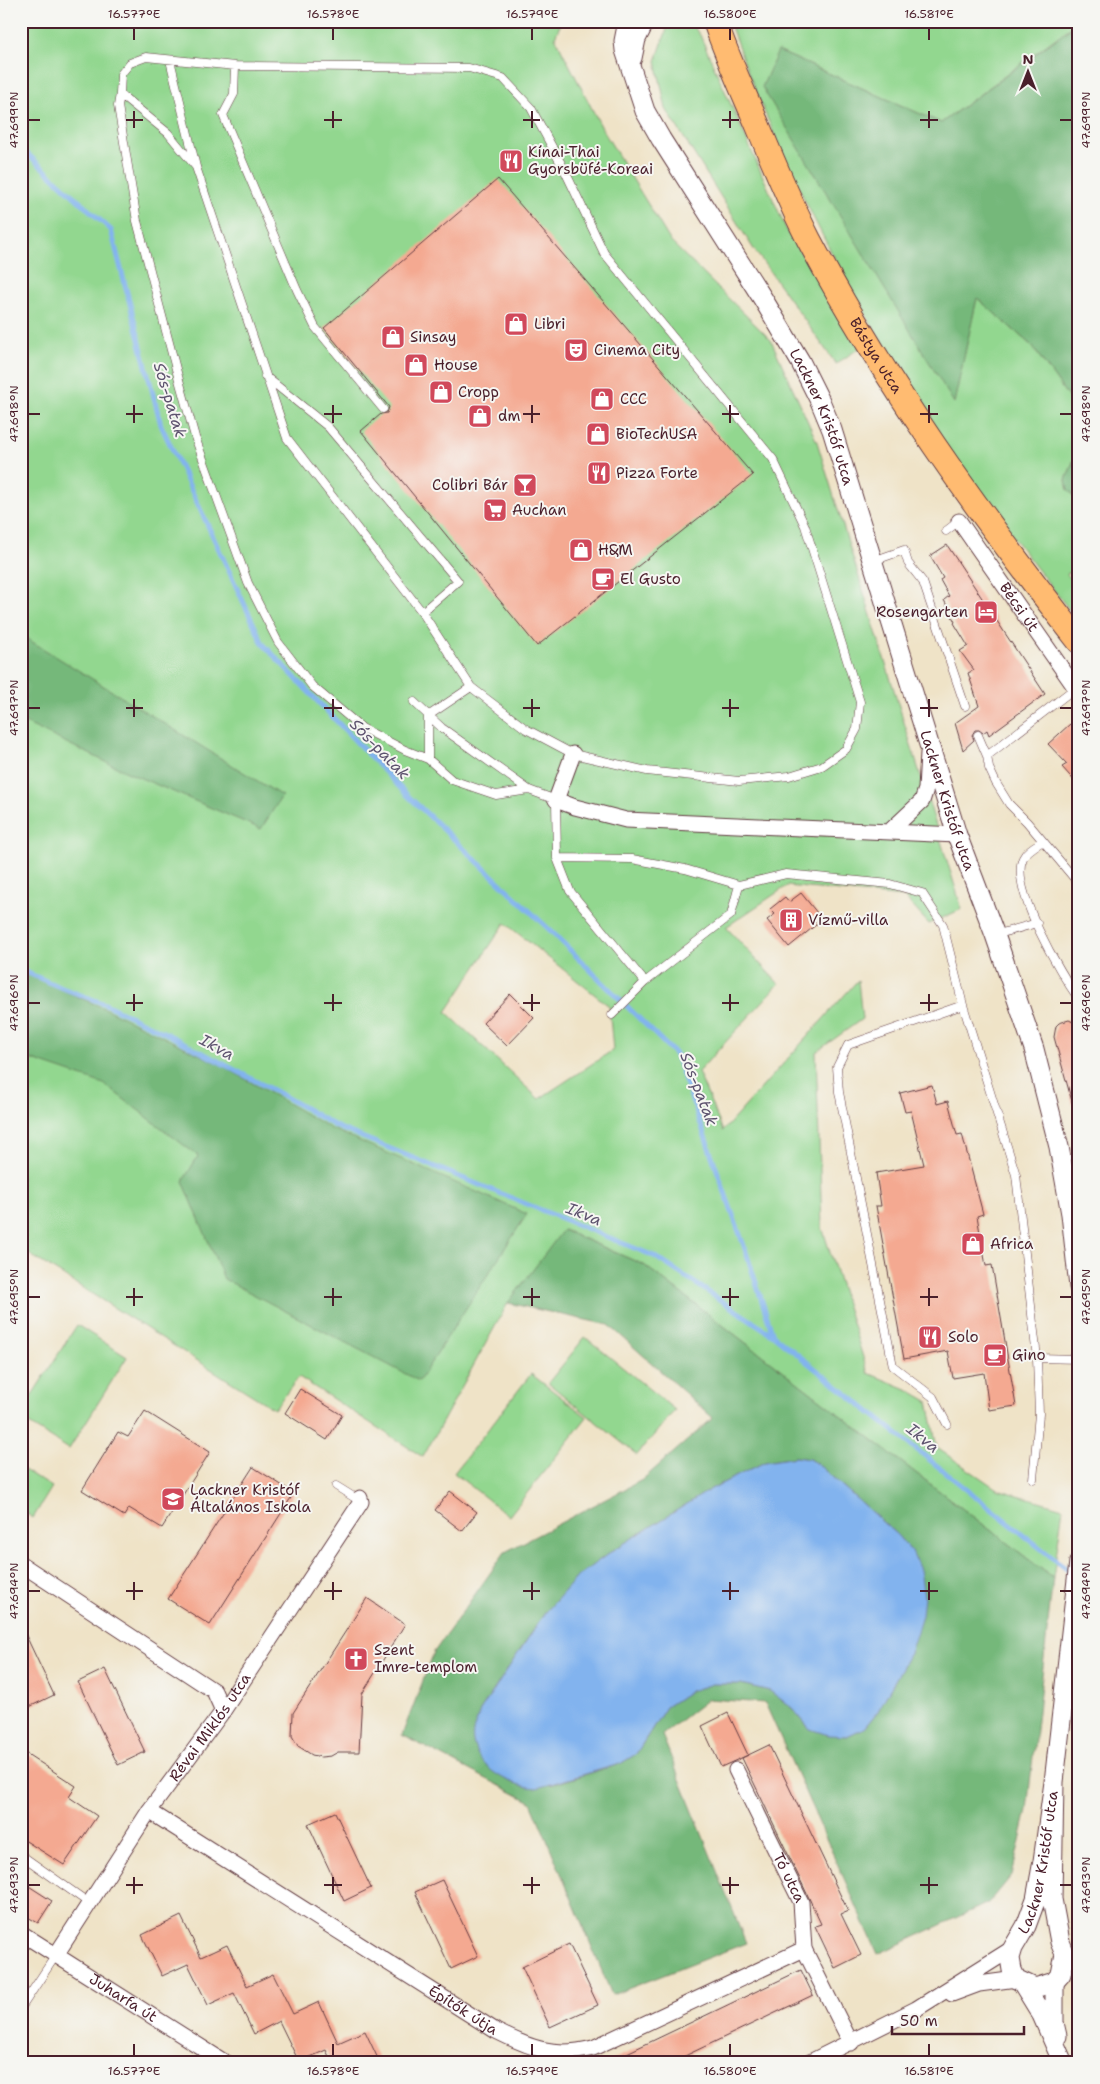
<svg xmlns="http://www.w3.org/2000/svg" width="1100" height="2084" font-family="'Shantell Sans',sans-serif">
<rect width="100%" height="100%" fill="#f6f6f2"/>
<filter id="ink" filterUnits="userSpaceOnUse"><feTurbulence type="fractalNoise" baseFrequency=".02" numOctaves="2"/><feDisplacementMap in="SourceGraphic" scale="10" xChannelSelector="R" yChannelSelector="G"/><feConvolveMatrix kernelMatrix="1 2 1 2 8 2 1 2 1" color-interpolation-filters="sRGB"/></filter>
<filter id="wash" filterUnits="userSpaceOnUse"><feTurbulence type="fractalNoise" baseFrequency=".0096" numOctaves="4" result="noise"/><feDisplacementMap in="SourceGraphic" scale="20" xChannelSelector="R" yChannelSelector="G"/><feGaussianBlur stdDeviation="1.12" result="paint"/><feColorMatrix in="noise" values="0 0 0 0 0 0 0 0 0 0 0 0 0 0 0 0 0 1.4 0 .05"/><feComposite in="paint" operator="in"/></filter>
<g filter="url(#wash)">
<rect width="100%" height="100%" fill="#efe3c7"/>
<path fill="#92d78f" stroke="#6e7b5d" fill-rule="evenodd" d="M21,21H562L555,37L604,132L671,242L771,340L817,442L962,909L929,924L904,897L787,886L726,927L779,984L698,1072L723,1131L858,980L862,1019L816,1052L822,1227L868,1373L909,1390L928,1401L937,1448L997,1489L1063,1508L1053,1578L644,1265L564,1230L508,1303L423,1457L299,1377L274,1409L21,1249ZM505,923L609,1006L613,1050L539,1099L446,1012Z
M677,21H689L700,35L788,233L861,347L836,364L753,248L666,109L656,61L668,26Z
M729,21H1079L941,123L778,51L954,402L977,298L1032,346L1079,412V446L1066,480L1068,490L1079,500V568L1067,574L1079,588V622C1030,560 981,497 936,432C922,411 910,389 897,367C830,258 772,142 729,21Z
M77,1325L127,1357L69,1449L21,1419V1412Z
M585,1337L675,1410L637,1455L548,1383Z
M531,1374L587,1417L509,1516L454,1473Z
M21,1468L52,1487L33,1518L21,1510Z"/>
<path fill="#75b87a" stroke="#606c52" fill-rule="evenodd" d="M1079,22V412L1032,346L977,298L954,403L762,87L778,51L941,123Z
M1079,447V500L1068,490L1066,480Z
M21,635L282,796L261,829L129,773L21,721Z
M21,972L106,1009L223,1066L330,1128L527,1214L419,1381L224,1279L183,1181L198,1156L104,1084L21,1056Z
M563,1230L644,1265L1053,1578L1027,1810L1012,1875L990,1902L878,1954L765,1703L708,1699L662,1735L746,1943L612,1995L531,1802L402,1735L434,1652L505,1552L642,1480L713,1418L609,1325L508,1303ZM794,1457L809,1459L821,1467L897,1535L912,1552L910,1653L878,1711L864,1728L847,1736L810,1729L792,1708L770,1691L741,1684H712L690,1691L666,1707L636,1754L620,1764L551,1785L480,1711L544,1614L578,1576L612,1551L711,1489L765,1462Z"/>
<path fill="#82b3ee" stroke="#66698c" d="M795,1457L809,1459L821,1467L897,1535L912,1552L920,1570L924,1596L922,1616L910,1653L878,1711L864,1728L847,1736L828,1735L810,1729L792,1708L770,1691L741,1684H712L690,1691L666,1707L636,1754L620,1764L537,1788C511,1786 478,1770 473,1741C471,1731 477,1720 480,1711L544,1614L578,1576L612,1551L711,1489L765,1462Z"/>
<g fill="none" stroke-linecap="round" stroke-linejoin="round">
<path stroke="#82b3ee" stroke-width="5" d="M21,148L111,230L161,425L263,644L407,795L554,934L676,1055L744,1246L773,1335
M21,970L62,988L105,1004L167,1034L282,1095L337,1127L654,1256L773,1335L1073,1574"/>
</g>
<g id="blocks">
<path fill="#f4a991" d="M498,179L753,475L537,646L361,431L381,414L387,413L389,407L324,328Z
M947,545L1045,694L989,735L987,730L983,733L979,730H975L972,735L974,740L963,750L955,723L979,706L968,673L974,670L960,651L968,646L954,623L955,622L944,600L949,596L940,580L943,578L930,556Z
M1070,724L1079,733V786L1062,767L1067,764L1048,744Z
M801,893L818,914L812,919L817,924L789,947L767,920L775,914L770,909L785,897L789,902Z
M510,994L534,1018L507,1046L483,1023Z
M1069,1020L1079,1025V1109H1074L1054,1037L1056,1026L1059,1023Z
M932,1085L937,1104L948,1101L957,1135L962,1134L983,1214L977,1216L986,1266L992,1265L1016,1406L989,1410L984,1373L953,1378L948,1351L904,1359L876,1206H881L876,1173L924,1165L911,1111L905,1112L900,1093Z
M300,1389L342,1415L327,1440L285,1413Z
M145,1411L210,1452L162,1528L129,1508L124,1516L82,1490L118,1432L128,1437Z
M253,1467L294,1493L210,1625L168,1599Z
M450,1491L477,1512L462,1531L435,1510Z
M367,1598L405,1624L362,1694L359,1752H338L331,1756L321,1757L312,1755L298,1746L292,1736L293,1713Z
M21,1625L54,1695L27,1708L21,1695Z
M105,1669L145,1752L118,1765L78,1682Z
M728,1713L748,1755L721,1767L702,1726Z
M769,1745L848,1911L841,1914L861,1955L835,1968L815,1926L821,1924L809,1898L742,1758Z
M21,1750L76,1786L69,1797L97,1816L64,1865L21,1838Z
M335,1812L371,1888L344,1901L308,1824Z
M442,1880L478,1956L451,1969L415,1892Z
M21,1881L52,1901L38,1923L21,1913Z
M181,1916L201,1957L227,1945L247,1986L273,1974L293,2014L319,2002L338,2043L365,2031L380,2063H332L326,2050L299,2062L279,2021L254,2034L234,1993L208,2005L188,1964L162,1976L142,1935Z
M569,1944L598,2005L550,2027L522,1967Z
M801,1970L813,1995L689,2054L671,2063H606Z"/>
</g>
</g>
<g filter="url(#ink)">
<use href="#blocks" fill-opacity="0" stroke="#633c42" stroke-width="1"/>
<g fill="none" stroke-linecap="round" stroke-linejoin="round">
<g stroke="#633c42" stroke-width="9">
<path id="service" d="M170,60L196,167L287,438L422,612L471,687L526,729L573,754L647,771L739,781L789,776L822,766L846,749L857,729L860,702L805,526L773,459L604,253L565,171L531,108L503,78L469,68L235,66L146,57L130,63L121,74L120,94L168,133L196,167
M235,66L234,94L223,115L297,290L315,327L383,409
M120,94L118,106L137,221L176,369L195,437L248,583L278,642L312,686L362,728L405,750L428,759
M265,376L328,427L458,581L422,612
M946,531L959,521
M873,561L904,550L908,563L923,582L965,706
M471,687L428,716V759L452,780L496,795L529,790
M414,702L442,728L529,790L556,800L557,858L632,859L685,869L739,885L786,874L890,884L922,893L943,925L963,1005L1016,1175L1037,1358L1039,1414L1033,1479
M978,735L987,756L989,768L996,783L1009,804L1027,822L1079,884
M987,756L1075,688
M1043,841C1035,846 1027,850 1023,858C1009,887 1061,975 1079,999
M557,858L570,891L645,982L612,1015
M995,935L1037,923
M645,982L731,915L739,885
M1037,1358L1079,1359
M947,1424L933,1397L893,1366L839,1092L837,1067L848,1045L963,1005
M336,1486L360,1501
M21,1855L89,1903
M1064,1965L1079,1962
M21,2008L56,1955"/>
</g>
<g stroke="#633c42" stroke-width="17">
<g id="minor">
<path id="s1" d="M959,521L1079,693"/>
<path d="M573,754L556,800L575,807L626,820L957,835"/>
<path d="M890,831L922,801L926,789L928,753"/>
<path d="M21,1564L214,1691L223,1711"/>
<path id="s2" d="M736,1770L801,1902L804,1949L851,2043"/>
<path id="s3" d="M149,1811L496,2031C530,2048 554,2058 593,2048L804,1949"/>
<path id="s4" d="M21,1933L226,2063"/>
<path id="s5" d="M56,1955L149,1811L223,1711L361,1502L360,1498"/>
<path d="M952,1994L979,1984L1016,1979"/>
<path d="M808,2063L916,2009L1013,1948"/>
</g>
</g>
<g stroke="#633c42" stroke-width="21">
<g id="tertiary">
<path id="s6" d="M628,21L624,41L625,50L645,111L661,139L763,299L800,361L820,401L832,430L957,835L995,935L1034,1049L1059,1147L1071,1214L1079,1287"/>
<path d="M632,58L636,39L645,21"/>
<path id="s7" d="M1054,1782L1052,1899L1060,1942L1065,1954L1061,1974L1054,1982L1035,1988L1016,1979L1012,1970L1010,1958L1013,1948L1026,1926L1036,1899L1043,1861L1054,1782L1079,1562"/>
<path d="M1054,1982V2023L1057,2036"/>
<path d="M1023,1984L1042,2015L1063,2063"/>
</g>
</g>
<g stroke="#633c42" stroke-width="26">
<g id="primary">
<path id="s8" d="M715,21C727,57 743,91 758,126C774,164 790,203 809,240C885,383 979,514 1079,641"/>
</g>
</g>
<use href="#service" stroke="#fff" stroke-width="8"/>
<use href="#minor" stroke="#fff" stroke-width="15"/>
<use href="#tertiary" stroke="#fff" stroke-width="19"/>
<use href="#primary" stroke="#ffbb71" stroke-width="24"/>
</g>
</g>
<path fill="none" stroke="#4a1f2b" stroke-width="2" d="M134,28V40M333,28V40M532,28V40M730,28V40M929,28V40M134,111V128M333,111V128M532,111V128M730,111V128M929,111V128M28,120H40M126,120H143M324,120H342M523,120H540M722,120H739M920,120H938M1060,120H1072M134,405V423M333,405V423M532,405V423M730,405V423M929,405V423M28,414H40M126,414H143M324,414H342M523,414H540M722,414H739M920,414H938M1060,414H1072M134,699V717M333,699V717M532,699V717M730,699V717M929,699V717M28,708H40M126,708H143M324,708H342M523,708H540M722,708H739M920,708H938M1060,708H1072M134,994V1011M333,994V1011M532,994V1011M730,994V1011M929,994V1011M28,1003H40M126,1003H143M324,1003H342M523,1003H540M722,1003H739M920,1003H938M1060,1003H1072M134,1288V1306M333,1288V1306M532,1288V1306M730,1288V1306M929,1288V1306M28,1297H40M126,1297H143M324,1297H342M523,1297H540M722,1297H739M920,1297H938M1060,1297H1072M134,1582V1600M333,1582V1600M532,1582V1600M730,1582V1600M929,1582V1600M28,1591H40M126,1591H143M324,1591H342M523,1591H540M722,1591H739M920,1591H938M1060,1591H1072M134,1877V1894M333,1877V1894M532,1877V1894M730,1877V1894M929,1877V1894M28,1885H40M126,1885H143M324,1885H342M523,1885H540M722,1885H739M920,1885H938M1060,1885H1072M134,2044V2056M333,2044V2056M532,2044V2056M730,2044V2056M929,2044V2056"/>
<defs>
<g id="restaurant-square" transform="scale(1.25)"><rect x="-9" y="-9" width="18" height="18" rx="4" fill="#d1495b" stroke="#f6f6f2"/><path d="M-5-6h1v4h1v-4h1v4h1v-4h1v5L-1.5 .5V6h-2V.5L-5-1ZM5-6V6H3V1.5H1.5Q1.5-4 5-6Z" fill="#fff"/></g>
<g id="shop-square" transform="scale(1.25)"><rect x="-9" y="-9" width="18" height="18" rx="4" fill="#d1495b" stroke="#f6f6f2"/><path d="M-5-2.5h2.3a2.7 3.5 0 0 1 5.4 0H5L5.5 6h-11ZM-1.5-2.5h3a1.5 2.3 0 0 0-3 0Z" fill="#fff"/></g>
<g id="theatre-square" transform="scale(1.25)"><rect x="-9" y="-9" width="18" height="18" rx="4" fill="#d1495b" stroke="#f6f6f2"/><path d="M-5-5.5Q0-4 5-5.5V0Q5 5 0 6Q-5 5-5 0ZM-3.3-2.5H-1v1.5H-3.3ZM1-2.5H3.3v1.5H1ZM-2.8 1Q0 5.5 2.8 1Z" fill="#fff"/></g>
<g id="bar-square" transform="scale(1.25)"><rect x="-9" y="-9" width="18" height="18" rx="4" fill="#d1495b" stroke="#f6f6f2"/><path d="M-6-5H6L.8 .8V4.5H3.5V6h-7V4.5H-.8V.8Z" fill="#fff"/></g>
<g id="supermarket-square" transform="scale(1.25)"><rect x="-9" y="-9" width="18" height="18" rx="4" fill="#d1495b" stroke="#f6f6f2"/><path d="M-6-5.5h2.5l.6 2H6L4.5 2H-2.5L-4.4-4H-6ZM-1.5 3.2a1.3 1.3 0 1 0 .1 0ZM3 3.2a1.3 1.3 0 1 0 .1 0Z" fill="#fff"/></g>
<g id="cafe-square" transform="scale(1.25)"><rect x="-9" y="-9" width="18" height="18" rx="4" fill="#d1495b" stroke="#f6f6f2"/><path d="M-5.5-4.5H6V0H3Q3 3.5 0 3.5H-2.5Q-5.5 3.5-5.5 0ZM3-3.2v2h1.7v-2ZM-6 4.5H4V6H-6Z" fill="#fff"/></g>
<g id="hotel-square" transform="scale(1.25)"><rect x="-9" y="-9" width="18" height="18" rx="4" fill="#d1495b" stroke="#f6f6f2"/><path d="M-6-4.5h1.5V1H6V5H4.5V3h-9V5H-6ZM-4 0a1.8 1.8 0 1 1 3.6 0ZM.5 0V-2.5h3Q6-2.5 6 0Z" fill="#fff"/></g>
<g id="building-square" transform="scale(1.25)"><rect x="-9" y="-9" width="18" height="18" rx="4" fill="#d1495b" stroke="#f6f6f2"/><path d="M-4-6H4V6H1V3H-1V6H-4ZM-2.5-4.3h1.7v1.8h-1.7ZM.8-4.3h1.7v1.8H.8ZM-2.5-1h1.7V.8h-1.7ZM.8-1h1.7V.8H.8Z" fill="#fff"/></g>
<g id="school-square" transform="scale(1.25)"><rect x="-9" y="-9" width="18" height="18" rx="4" fill="#d1495b" stroke="#f6f6f2"/><path d="M0-5L7-2L0 1L-7-2ZM-4 1L0 2.5L4 1V4Q0 6-4 4Z" fill="#fff"/></g>
<g id="church-square" transform="scale(1.25)"><rect x="-9" y="-9" width="18" height="18" rx="4" fill="#d1495b" stroke="#f6f6f2"/><path d="M-1.2-6h2.4v3.5h3.3v2.4h-3.3V6h-2.4V-.1h-3.3v-2.4h3.3Z" fill="#fff"/></g>
</defs>
<g fill-rule="evenodd">
<use href="#restaurant-square" x="511" y="161"/>
<use href="#shop-square" x="516" y="324"/>
<use href="#shop-square" x="393" y="337"/>
<use href="#theatre-square" x="576" y="350"/>
<use href="#shop-square" x="416" y="365"/>
<use href="#shop-square" x="441" y="392"/>
<use href="#shop-square" x="602" y="399"/>
<use href="#shop-square" x="480" y="416"/>
<use href="#shop-square" x="598" y="434"/>
<use href="#restaurant-square" x="599" y="473"/>
<use href="#bar-square" x="525" y="485"/>
<use href="#supermarket-square" x="495" y="510"/>
<use href="#shop-square" x="581" y="550"/>
<use href="#cafe-square" x="603" y="579"/>
<use href="#hotel-square" x="986" y="612"/>
<use href="#building-square" x="791" y="920"/>
<use href="#shop-square" x="973" y="1244"/>
<use href="#restaurant-square" x="930" y="1337"/>
<use href="#cafe-square" x="995" y="1355"/>
<use href="#school-square" x="173" y="1499"/>
<use href="#church-square" x="356" y="1659"/>
</g>
<g text-anchor="middle" dominant-baseline="central" stroke-width="4" stroke-linejoin="round" paint-order="stroke">
<g font-size="15" fill="#4a1f2b" stroke="#f6f6f2" text-anchor="start">
<text x="528" y="152">Kínai-Thai<tspan x="528" dy="17">Gyorsbüfé-Koreai</tspan></text>
<text x="534" y="324">Libri</text>
<text x="410" y="337">Sinsay</text>
<text x="594" y="350">Cinema City</text>
<text x="434" y="365">House</text>
<text x="458" y="392">Cropp</text>
<text x="620" y="399">CCC</text>
<text x="498" y="416">dm</text>
<text x="616" y="434">BioTechUSA</text>
<text x="616" y="473">Pizza Forte</text>
<text x="508" y="485" text-anchor="end">Colibri Bár</text>
<text x="512" y="510">Auchan</text>
<text x="598" y="550">H&amp;M</text>
<text x="620" y="579">El Gusto</text>
<text x="968" y="612" text-anchor="end">Rosengarten</text>
<text x="808" y="920">Vízmű-villa</text>
<text x="990" y="1244">Africa</text>
<text x="948" y="1337">Solo</text>
<text x="1012" y="1355">Gino</text>
<text x="190" y="1490">Lackner Kristóf<tspan x="190" dy="17">Általános Iskola</tspan></text>
<text x="374" y="1650">Szent<tspan x="374" dy="17">Imre-templom</tspan></text>
</g>
<g font-size="15" fill="#4a1f2b" stroke="#f6f6f2">
<text stroke="none"><textPath href="#s8" startOffset="372">Bástya utca</textPath></text>
<text stroke="none"><textPath href="#s6" startOffset="448">Lackner Kristóf utca</textPath></text>
<text stroke="none"><textPath href="#s1" startOffset="105">Bécsi út</textPath></text>
<text stroke="none"><textPath href="#s6" startOffset="852">Lackner Kristóf utca</textPath></text>
<text stroke="none"><textPath href="#s5" startOffset="275">Révai Miklós utca</textPath></text>
<text stroke="none"><textPath href="#s7" startOffset="369">Lackner Kristóf utca</textPath></text>
<text stroke="none"><textPath href="#s2" startOffset="120">Tó utca</textPath></text>
<text stroke="none"><textPath href="#s4" startOffset="121">Juharfa út</textPath></text>
<text stroke="none"><textPath href="#s3" startOffset="372">Építők útja</textPath></text>
</g>
<g font-size="16" font-style="italic" fill="#5e536f" stroke="#f6f6f2">
<text transform="translate(170 400) rotate(73)">Sós-patak</text>
<text transform="translate(380 749) rotate(46)">Sós-patak</text>
<text transform="translate(217 1047) rotate(29)">Ikva</text>
<text transform="translate(699 1089) rotate(69)">Sós-patak</text>
<text transform="translate(584 1214) rotate(22)">Ikva</text>
<text transform="translate(923 1438) rotate(39)">Ikva</text>
</g>
</g>
<rect width="1100" height="2084" fill="none" stroke="#f6f6f2" stroke-width="55"/>
<g transform="translate(1028 72)" stroke="#f6f6f2" stroke-width="4" paint-order="stroke">
<path d="M0-4L9 19L0 12L-9 19Z" fill="#4a1f2b"/>
<text y="-8" font-size="14" font-weight="bold" text-anchor="middle" fill="#4a1f2b">N</text>
</g>
<path d="M892 2026v8h132v-8" fill="none" stroke="#4a1f2b" stroke-width="2.5"/>
<text x="900" y="2026" font-size="15" fill="#4a1f2b" stroke="#f6f6f2" stroke-width="4" paint-order="stroke">50 m</text>
<rect x="28" y="28" width="1044" height="2028" fill="none" stroke="#4a1f2b" stroke-width="2"/>
<g font-size="12" text-anchor="middle" fill="#4a1f2b">
<text x="134" y="18">16.577°E</text>
<text x="333" y="18">16.578°E</text>
<text x="532" y="18">16.579°E</text>
<text x="730" y="18">16.580°E</text>
<text x="929" y="18">16.581°E</text>
<text transform="translate(14 120) rotate(-90)" y="4">47.699°N</text>
<text transform="translate(1086 120) rotate(-90)" y="4">47.699°N</text>
<text transform="translate(14 414) rotate(-90)" y="4">47.698°N</text>
<text transform="translate(1086 414) rotate(-90)" y="4">47.698°N</text>
<text transform="translate(14 708) rotate(-90)" y="4">47.697°N</text>
<text transform="translate(1086 708) rotate(-90)" y="4">47.697°N</text>
<text transform="translate(14 1003) rotate(-90)" y="4">47.696°N</text>
<text transform="translate(1086 1003) rotate(-90)" y="4">47.696°N</text>
<text transform="translate(14 1297) rotate(-90)" y="4">47.695°N</text>
<text transform="translate(1086 1297) rotate(-90)" y="4">47.695°N</text>
<text transform="translate(14 1591) rotate(-90)" y="4">47.694°N</text>
<text transform="translate(1086 1591) rotate(-90)" y="4">47.694°N</text>
<text transform="translate(14 1885) rotate(-90)" y="4">47.693°N</text>
<text transform="translate(1086 1885) rotate(-90)" y="4">47.693°N</text>
<text x="134" y="2075">16.577°E</text>
<text x="333" y="2075">16.578°E</text>
<text x="532" y="2075">16.579°E</text>
<text x="730" y="2075">16.580°E</text>
<text x="929" y="2075">16.581°E</text>
</g>
</svg>
